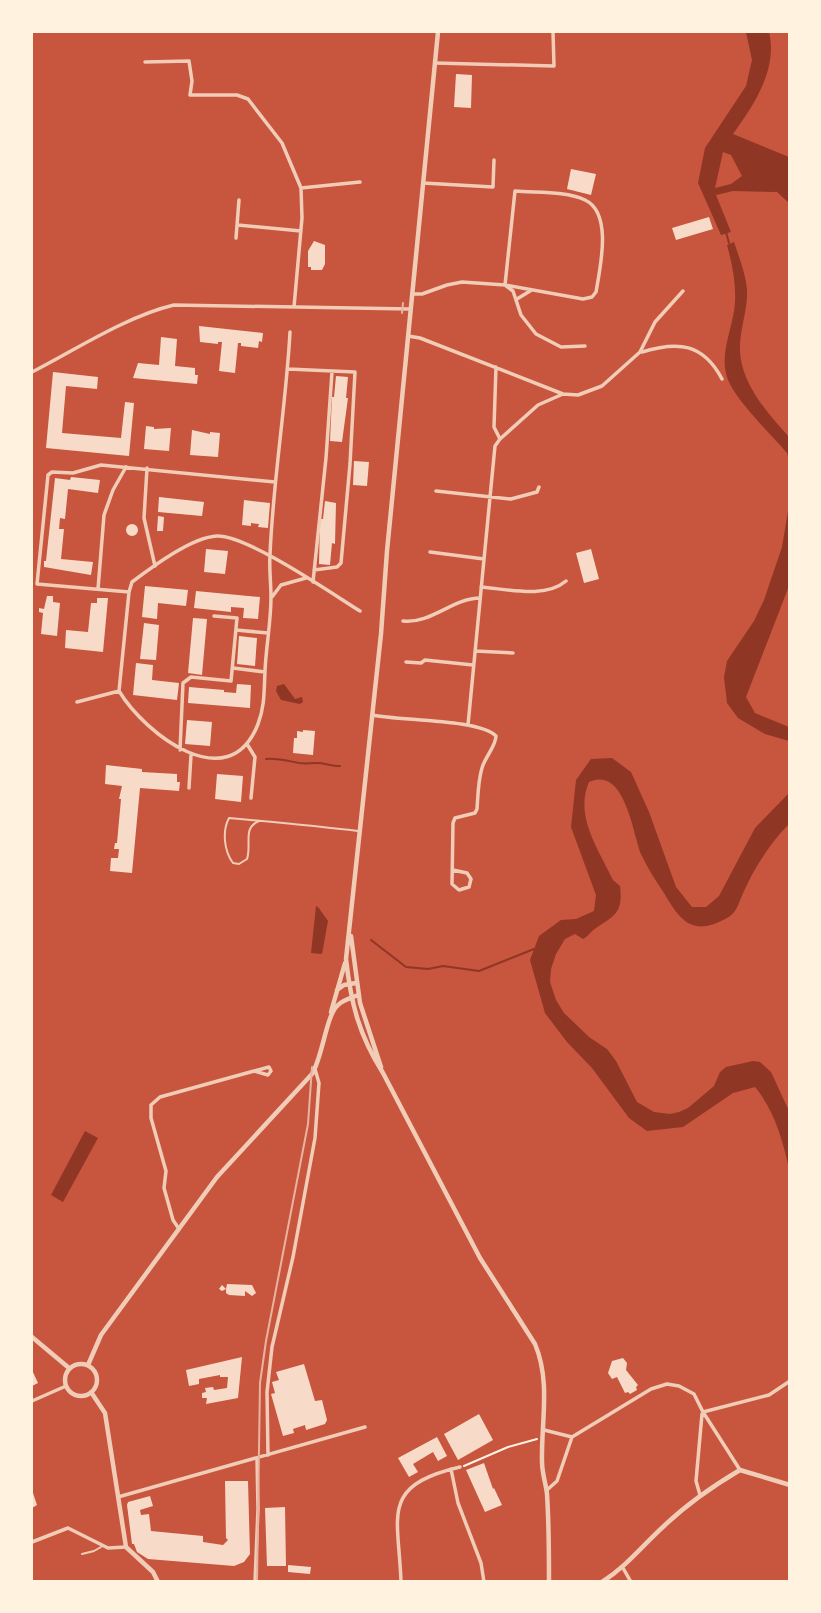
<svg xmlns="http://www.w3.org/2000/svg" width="821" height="1613" font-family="'PT Serif',serif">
<rect width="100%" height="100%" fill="#c8553d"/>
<path fill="#8f3625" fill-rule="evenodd" d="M746,32H769C778,69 754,105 733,134L789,157V203L777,192L733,191L716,195L731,232L721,235L698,183L705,148L746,86L752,60ZM723,152L731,155L742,176L731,184L715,188Z
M734,242C739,257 746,275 747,290C748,307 741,326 740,344C738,381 766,411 789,437V460L787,453C771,434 734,399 727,377C719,352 734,326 735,302C736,282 732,263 727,245Z
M789,505V586L746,697L755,713L789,727V741L765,734L738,718L727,703L724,677L727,661L754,621L764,600L782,547Z
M284,684L295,699L302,697L303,702L300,704L281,700L276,691L277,686Z
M612,758L631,772L649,812L676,887L692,907H706L719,896L755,828L789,793V824C771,842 754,868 744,891C739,901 738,912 727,918C693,937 681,922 664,893C656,881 648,869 642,856C633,837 626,765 589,782C574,816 599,850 613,880L620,886C623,912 616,915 596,928C591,931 589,936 583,939L575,934L565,939L556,954L551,969L550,982L556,1000L564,1013L589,1037L607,1049L616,1061L637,1102L654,1112L670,1114L679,1112L688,1108L714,1086L720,1072L726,1067L753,1061L760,1062L771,1072L789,1111V1169C783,1140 774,1110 755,1087L733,1093L683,1127L647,1131L629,1118L592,1068L567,1042L545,1013L530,960L539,936L561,920L576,919L594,911L596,895L571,827L576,780L591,759Z
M316,906L318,907L328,921L322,954L311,953Z
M85,1131L98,1138L63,1202L51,1195Z"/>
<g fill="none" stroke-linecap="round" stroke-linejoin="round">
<path stroke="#8f3625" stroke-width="2" d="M726,232L729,243
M266,759C278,758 288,761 299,763C306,764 310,763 317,763C324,763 332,766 340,766
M371,940L406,967L428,969L443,966L479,971L534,949"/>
</g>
<path fill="#f7dbc8" d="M456,74L472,75L471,108L454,107Z
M571,169L596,174L591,195L567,189Z
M709,217L713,229L676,240L672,228Z
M314,241L325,245V264L322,270H311V267H308V251Z
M199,326L263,333L262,342L259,341L258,348L241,346V343H238L235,373L219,371L222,342H218V344L200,342Z
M161,337L177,339L175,366L195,368V375H198L197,384L133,378L138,363L159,365Z
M53,372L98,377L97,389L66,386L62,433L121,438L125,402L134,403L129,456L46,448Z
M336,376L348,377L346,398H348L342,442L330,441L332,397H334Z
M146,426L154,427V429L171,428L169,451L144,449Z
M192,430L210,434V432L220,433L218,457L190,455Z
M354,461L369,462L367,486L353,485Z
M71,477L100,480L98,493L68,489L65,519L60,518L59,529H64L61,559L93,562L91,575L44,567V561H46L55,478L70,480Z
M159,497L204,502L202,516L158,512Z
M244,500L270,503L268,528L258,527L259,524L251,523V526L242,525Z
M325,501L336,503L335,544L332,543L330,565L319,564L320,519H323Z
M158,516L164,517L163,531H157Z
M126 530a6 6 0 1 1 12 0a6 6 0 1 1-12 0Z
M206,549L228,551L225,574L204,572Z
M591,549L599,579L584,583L576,553Z
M145,586L188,590L186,606L158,603L157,619L142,617Z
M196,591L260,597L258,619L243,618L244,608L231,607V612L194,608Z
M47,596H53V602L60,603L57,636L41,634L43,613L39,612V608L44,609Z
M97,598H108L103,652L65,648L66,630L88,632L91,603H97Z
M193,618L207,619L202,675L188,673Z
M144,623L159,625L156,660L140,659Z
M239,636L257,638L255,666L237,664Z
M136,663L153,665L152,680L179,683L177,700L133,695Z
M237,684L251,685L250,708L188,703L189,687L224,690V692L236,693Z
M187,720L212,722L210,746L185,744Z
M303,730L315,731L313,755L293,753L294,738H297V731L303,732Z
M106,765L142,769V772L177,774V782H180L179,791L140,788L132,873L110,871L111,858H118L119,849H114L115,843H117L121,799H119L122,786L105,784Z
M217,774L243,776L241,802L215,799Z
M227,1284L252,1285L256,1293L252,1296L245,1291V1296L229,1295L226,1293V1289L222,1291L219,1289L222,1285L226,1289Z
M242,1357L238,1398L206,1404L207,1398H202V1393L206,1392L205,1388L213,1387L214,1390L227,1388L228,1377H220V1375L199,1379V1384L189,1386L186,1370Z
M623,1358L627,1363L626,1370L638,1385L636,1387L637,1390L630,1394L628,1392L625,1393L617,1377L612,1379L608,1373L612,1361Z
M304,1364L315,1401L322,1400L327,1420L325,1424L306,1430L305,1425L293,1429L294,1433L283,1436L271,1394L275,1393L272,1382L279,1380L276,1372Z
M32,1370L38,1383L32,1386Z
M479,1414L493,1440L458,1460L444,1434Z
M437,1437L447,1456L438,1461L433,1452L413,1464L418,1472L409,1477L398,1458Z
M484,1463L493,1489L494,1488L502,1505L485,1512L466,1470Z
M225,1481H248L250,1554L244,1562L234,1566L148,1559L137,1552L134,1544H132L127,1505L128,1502L150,1496L153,1506L140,1510L141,1515L149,1514L151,1531L203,1536V1542L223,1545L228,1540L226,1538Z
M32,1490L37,1505L32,1508Z
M285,1507L286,1566H267L265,1508Z
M288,1565L311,1567L310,1574L288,1572Z"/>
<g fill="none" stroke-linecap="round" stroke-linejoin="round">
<path stroke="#fff3e0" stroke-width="2" d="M464,1466L508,1447L537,1439"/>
<path stroke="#f1ccb7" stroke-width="2" d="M259,821C242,828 252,844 247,859L239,864L233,863C224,851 222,831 229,818C272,822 315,826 358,831
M82,1554L94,1551L101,1547"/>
<path stroke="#f1ccb7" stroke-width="3.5" d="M145,62L189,61L192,81L190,95H237L248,99L282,143L301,188L302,218L294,307
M435,63L554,66L553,32
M423,183L493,187L494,160
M301,188L360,182
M515,191C537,193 566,191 585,200C613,213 600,268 596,292L592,297L583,299L505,285Z
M238,225L301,231
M236,238L239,200
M412,294H422L447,285L462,282L505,285L513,291L521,315L536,334L561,347L585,346
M517,299L530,291
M290,332C286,406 273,480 270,555C269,569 271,583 271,597C271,622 266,647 265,671C264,689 265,706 258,724C229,799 145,734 119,691L129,592L132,582C152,567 192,537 217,536C247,535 331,593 360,611
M408,336L420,338L563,394L578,395L602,386L640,352L655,322L683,291
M642,352C678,341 703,343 722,379
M496,367L494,427L500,439L538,405L563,394
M288,369L355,372L350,464L341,563L337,567L314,570
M32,372C75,350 127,316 174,305L410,309
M147,468L144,518L155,566
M436,491L511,499L537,492L539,487
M430,552L484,559
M313,582L326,458L332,372
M481,587C507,589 545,599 566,581
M98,589L104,515L113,490L126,467
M129,592L37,584L48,475L52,472L73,473L101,465L275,482
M272,597L281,585L306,578
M403,621C431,624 453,598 480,598
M236,630L268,633
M475,651L513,653
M406,662L421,663L425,660L473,665
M233,668L265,672
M77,702L119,691
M372,715C400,721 479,719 496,736C496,746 485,757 482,768C478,781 478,796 477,809L475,813L455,818L453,823L452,884L459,890L469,887L471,879L467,873L453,870
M468,725L494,456L495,446L500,439
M247,744L255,757L251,798
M180,750L183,683L191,677L231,681L237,618L214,616
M189,788L191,755
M179,1229L173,1220L164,1188L166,1171L151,1118V1105L160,1097L254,1071L268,1075L271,1071L269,1067L254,1071
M32,1401L66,1386
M703,1412L769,1395L790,1381
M544,1430L572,1437
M268,1455L267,1392L272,1347L293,1257L315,1138L319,1083L315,1069
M451,1469L458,1503L481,1563L484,1582
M547,1490L557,1481L572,1437L651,1389L667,1384L679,1386L694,1394L703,1412L740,1470
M700,1495L696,1481L702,1414
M118,1497L365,1427
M32,1542L68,1528L108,1548L126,1547
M623,1568L631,1582
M255,1582L258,1509L257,1458
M401,1582C399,1516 379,1486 460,1467"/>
<path stroke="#f1ccb7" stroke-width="4.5" d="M438,32L387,551L381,634L346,959C351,1004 359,1035 383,1073L480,1258L535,1344C551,1382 541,1422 542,1462C542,1473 546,1484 547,1494C549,1524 549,1552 549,1582
M351,936L360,1003L381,1067
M337,990L344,985L356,983
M331,1012L345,963
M32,1337L69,1368
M65 1380a16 16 0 1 1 32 0a16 16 0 1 1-32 0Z
M88,1365L101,1335L217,1177L312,1074C323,1056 326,1015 338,1005C343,1000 351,998 358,995
M91,1392L105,1413L126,1547L153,1572L158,1582
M602,1582C627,1566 643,1545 664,1526C687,1504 713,1486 740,1470L790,1485"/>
<path stroke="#e9b49f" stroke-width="2" d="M402,313L403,303
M257,1582L260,1383L266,1341L308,1124L312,1067"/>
</g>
<rect width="821" height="1613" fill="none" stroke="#fff3e0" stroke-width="66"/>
</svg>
